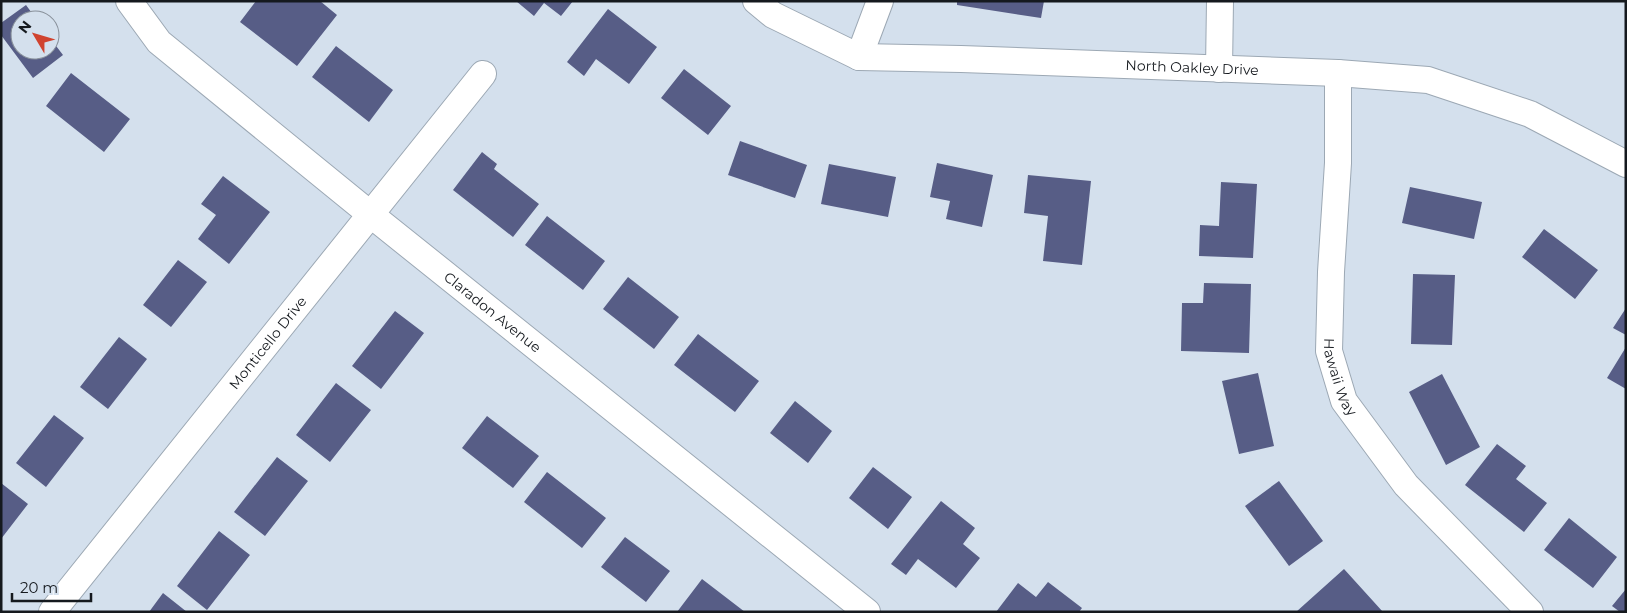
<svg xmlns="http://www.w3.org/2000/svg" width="1627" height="613" font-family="Montserrat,sans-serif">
<rect width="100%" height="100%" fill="#d4e0ed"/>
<path fill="#575d86" d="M256,1H320L337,15L297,66L240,22Z
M516,1H573L561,16L544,3L534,16Z
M957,1H1044L1041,18L957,5Z
M26,5L37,20H20V50H50V38L63,55L33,78L1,35V23Z
M608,9L657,47L629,84L596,59L584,76L567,62Z
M336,46L393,90L369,122L312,77Z
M684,69L731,106L708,135L661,98Z
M71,73L130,119L104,152L46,106Z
M740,141L807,165L795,198L728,175Z
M482,152L497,164L494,169L539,204L513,237L453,190Z
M937,163L993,175L982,227L946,219L950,201L930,197Z
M829,164L896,177L888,217L821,204Z
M1028,175L1091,181L1082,265L1043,261L1048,216L1024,213Z
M223,176L270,212L229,264L198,239L216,215L201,204Z
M1221,182L1257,184L1253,258L1199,256L1200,225L1219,226Z
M1410,187L1482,202L1474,239L1402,223Z
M547,216L605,261L583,290L525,245Z
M1544,229L1598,270L1575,299L1522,257Z
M178,260L207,282L171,327L143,305Z
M1413,274L1455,275L1452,345L1411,344Z
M628,277L679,317L654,349L603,309Z
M1204,283L1251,284L1249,353L1181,351L1182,303H1203Z
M1626,308V335L1613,328Z
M395,311L424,333L381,389L352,366Z
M698,334L759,381L735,412L674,365Z
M119,337L147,359L108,409L80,387Z
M1626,347V389L1607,378Z
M1258,373L1274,446L1239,454L1222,381Z
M1442,374L1480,447L1446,465L1409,392Z
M336,383L371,410L330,462L296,435Z
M795,401L832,431L808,463L770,433Z
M54,415L84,438L46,487L16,463Z
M487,416L539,456L513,488L462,448Z
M1497,444L1526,466L1516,479L1547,503L1524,532L1465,485Z
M277,457L308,481L265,536L234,512Z
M873,467L912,497L888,529L849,498Z
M547,472L606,518L582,548L524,502Z
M1279,481L1323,541L1289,566L1245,506Z
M1,483L28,504L1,539Z
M941,501L975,528L963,544L980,558L956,588L918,559L906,575L891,564Z
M1569,518L1617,557L1593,588L1544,550Z
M219,531L250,555L207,610L177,586Z
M625,537L670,571L646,602L601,567Z
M1344,569L1383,612H1296Z
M702,579L745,612H677Z
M1048,582L1082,608L1079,612H996L1018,583L1036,597Z
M1626,589V612H1620L1612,606Z
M163,593L187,612H149Z"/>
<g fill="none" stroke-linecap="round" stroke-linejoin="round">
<g stroke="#9ca8b4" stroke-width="28">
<g id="minor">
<path id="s1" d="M129,1L159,42L370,214L867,612"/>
<path id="s2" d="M756,1L773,15L859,57L961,59L1338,73L1428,80L1530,114L1626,164"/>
<path d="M859,57L880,1"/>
<path d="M1219,69L1220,1"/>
<path id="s3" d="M1338,73V163L1331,272L1329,351L1344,401L1406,485L1530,612"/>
<path id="s4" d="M52,612L483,74"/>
</g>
</g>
<use href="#minor" stroke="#fff" stroke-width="26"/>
</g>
<g text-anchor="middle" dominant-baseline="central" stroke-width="5" stroke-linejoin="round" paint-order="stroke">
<g font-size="14" fill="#15191e" stroke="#d4e0ed">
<text stroke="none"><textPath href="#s2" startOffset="451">North Oakley Drive</textPath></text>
<text stroke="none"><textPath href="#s1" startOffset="480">Claradon Avenue</textPath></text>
<text stroke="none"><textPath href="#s4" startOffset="345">Monticello Drive</textPath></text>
<text stroke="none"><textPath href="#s3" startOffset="306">Hawaii Way</textPath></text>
</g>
</g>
<rect width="1627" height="613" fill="none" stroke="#15191e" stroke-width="5"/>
<g transform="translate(35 35) rotate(308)"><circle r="24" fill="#d4e0ed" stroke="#88909a"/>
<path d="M0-4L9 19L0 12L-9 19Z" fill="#d0432f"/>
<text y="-8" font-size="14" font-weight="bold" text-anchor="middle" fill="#15191e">N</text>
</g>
<path d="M12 593v8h79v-8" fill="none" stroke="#15191e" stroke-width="2.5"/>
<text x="20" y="593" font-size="15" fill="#15191e" stroke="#d4e0ed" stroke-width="4" paint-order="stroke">20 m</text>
</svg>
